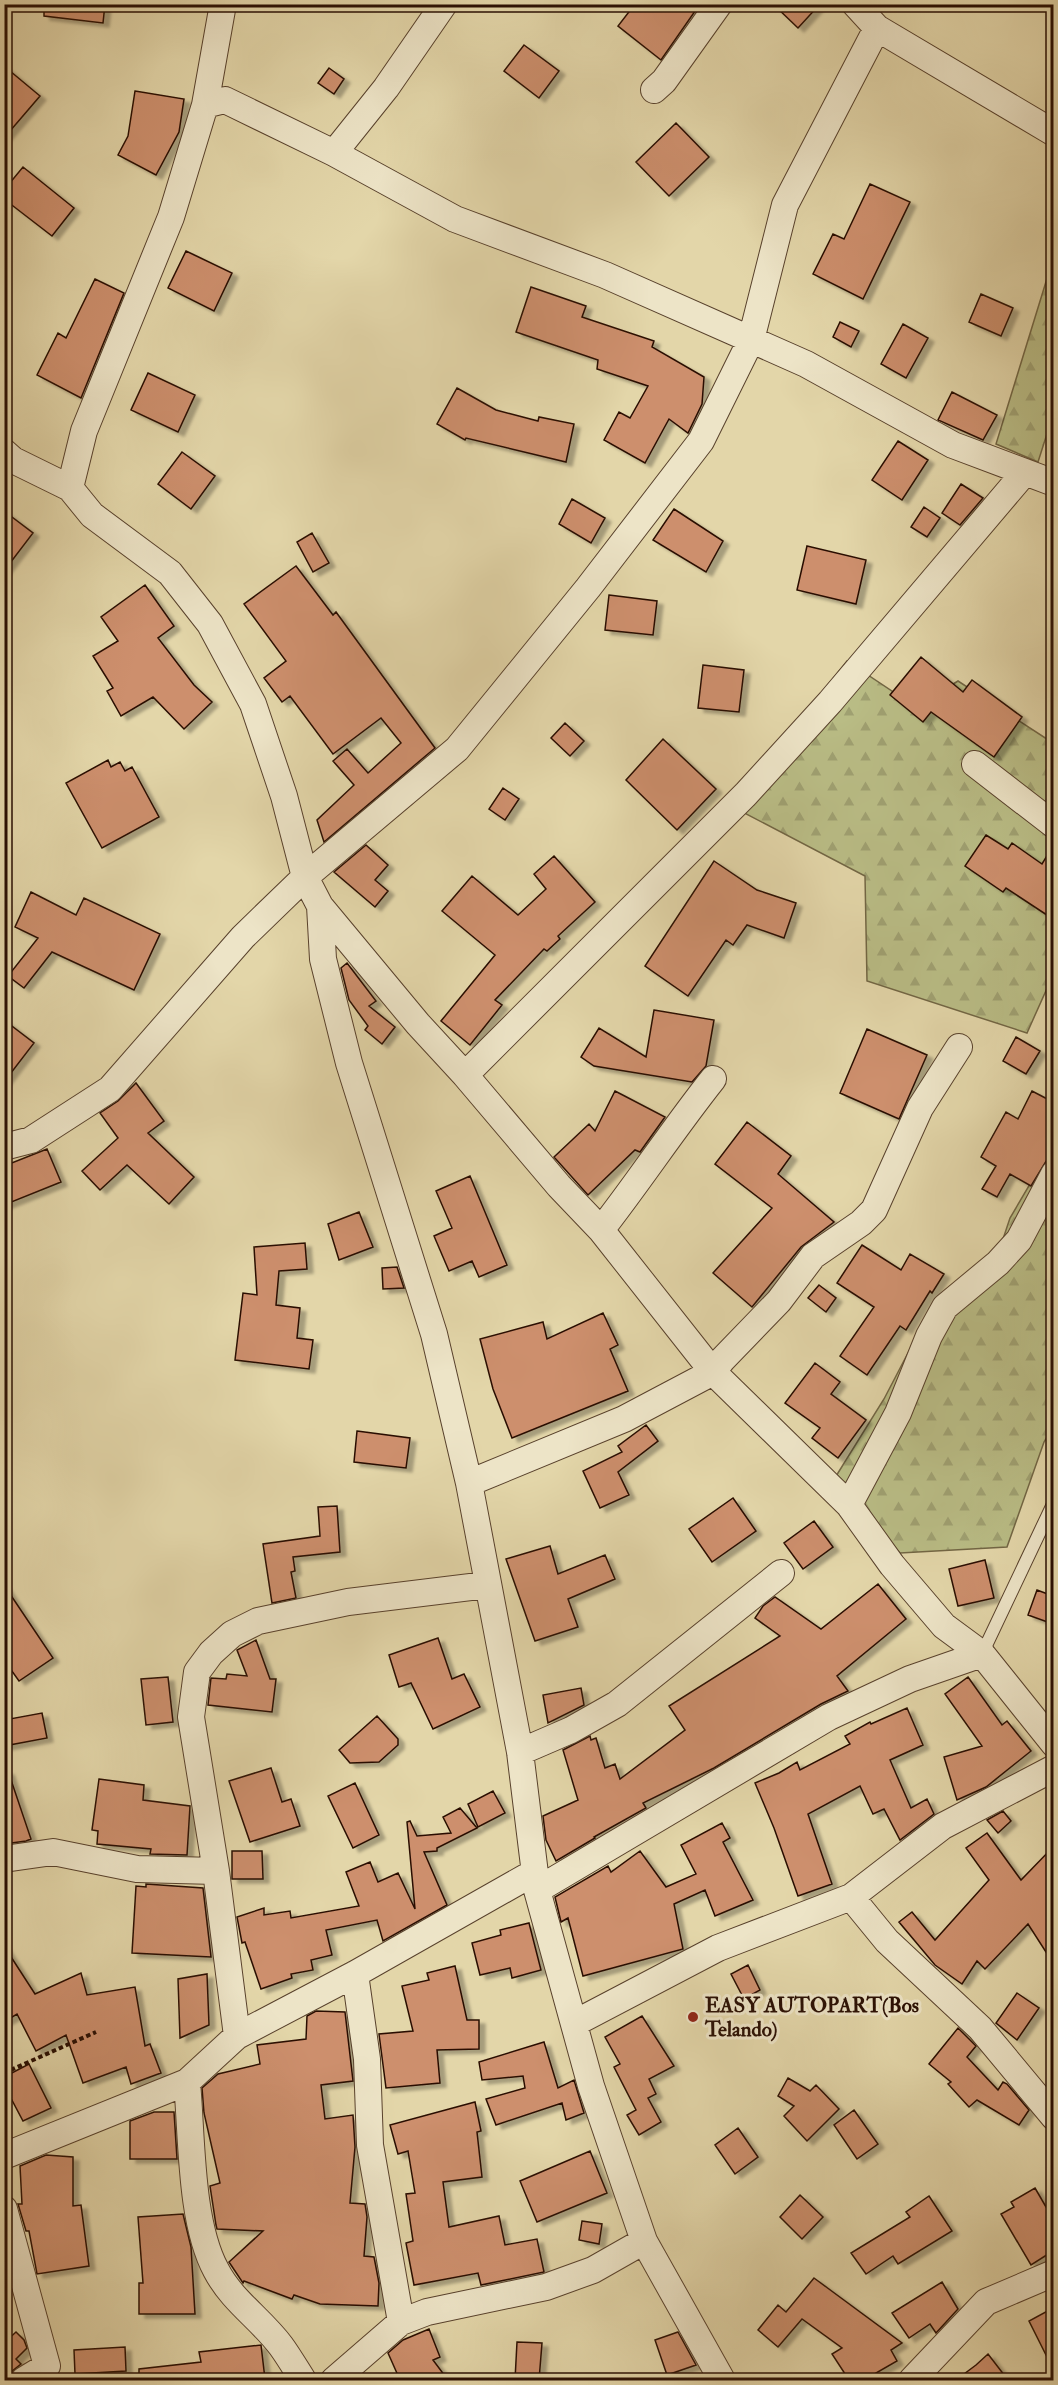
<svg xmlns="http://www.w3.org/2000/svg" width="1058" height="2385" font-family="'IM FELL Double Pica',serif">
<defs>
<pattern id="forest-firs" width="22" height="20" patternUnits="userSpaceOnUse" patternTransform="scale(1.5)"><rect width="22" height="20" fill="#b9bc85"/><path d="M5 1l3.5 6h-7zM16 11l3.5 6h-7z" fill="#9fa071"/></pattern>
<filter id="shadow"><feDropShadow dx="6" dy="4" stdDeviation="1.5" flood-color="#0004"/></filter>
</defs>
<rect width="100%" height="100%" fill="#e3d6a9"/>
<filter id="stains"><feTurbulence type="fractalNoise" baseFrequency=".00333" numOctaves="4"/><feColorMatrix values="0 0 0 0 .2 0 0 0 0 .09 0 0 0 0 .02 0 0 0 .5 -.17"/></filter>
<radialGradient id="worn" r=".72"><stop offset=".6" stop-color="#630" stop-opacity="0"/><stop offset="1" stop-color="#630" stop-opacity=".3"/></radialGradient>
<path fill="url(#forest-firs)" stroke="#726644" stroke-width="1.5" d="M1053,259V415L1038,462L996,444Z
M847,661L916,707L958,681L1053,743V975L1027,1033L867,981L865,876L731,806Z
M1053,1145V1427L1044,1442L1007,1547L900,1553L833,1481L884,1399L933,1305L992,1272L1010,1218Z"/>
<path fill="#cd8f6d" stroke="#2a0f03" stroke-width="1.5" filter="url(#shadow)" d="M44,4H105L103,23L44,16Z
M635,4H700L661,60L618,26Z
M773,4H820L798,28Z
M524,45L559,71L539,98L504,71Z
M4,66L40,96L4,138Z
M329,68L344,79L334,94L318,83Z
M135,91L184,99L179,132L156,175L118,155L128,136Z
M676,123L709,157L669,196L636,162Z
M23,167L74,208L52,236L4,199V190Z
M870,184L910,202L863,299L813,274L833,234L844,239Z
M186,251L232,273L214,311L168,288Z
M95,279L124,293L81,398L37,375L58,333L66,338Z
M531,287L586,306L582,317L654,341L652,347L704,377L702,404L688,433L669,419L645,463L604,440L619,412L630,418L648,386L597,369L598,360L516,332Z
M981,294L1013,308L1001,336L969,322Z
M840,322L859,331L851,347L833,337Z
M903,324L928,338L906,378L881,364Z
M148,373L195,395L178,432L131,410Z
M457,388L496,410L538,421L539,417L574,424L566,462L466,438L465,440L437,424Z
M952,392L997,415L983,440L938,420Z
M898,441L928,460L902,500L872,480Z
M182,452L215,476L191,509L158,484Z
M961,484L983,498L960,525L942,513Z
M572,499L605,518L591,543L559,524Z
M924,507L940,518L927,537L911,527Z
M674,509L723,541L706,572L653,540Z
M4,511L33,533L4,571Z
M312,533L329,563L313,572L297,542Z
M807,546L866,560L856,604L797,590Z
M296,566L333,615L336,612L435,748L324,842L317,820L354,785L333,761L347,749L368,773L401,743L381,718L333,754L290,696L282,702L264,678L286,661L244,604Z
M145,585L174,626L158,638L194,685L212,702L184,729L153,697L121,716L107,691L113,688L93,656L118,641L101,617Z
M609,595L657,601L653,635L605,630Z
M921,657L963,692L972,680L1022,717L994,757L931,712L923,722L890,695Z
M703,665L744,670L739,712L698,708Z
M565,723L584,741L570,756L551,738Z
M663,739L716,789L677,830L626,780Z
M108,760L111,767L120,762L125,771L132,767L159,817L102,848L66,783Z
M503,788L519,799L505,820L489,809Z
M986,835L1008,849L1012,843L1042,864L1053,846V919L1006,888L1003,892L965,866Z
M366,845L388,865L375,880L388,891L375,907L334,872Z
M554,856L595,902L558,936L560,939L547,951L544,949L495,1000L502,1005L470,1045L441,1021L495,955L442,911L472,876L518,915L546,889L534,874Z
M714,861L757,890L796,903L784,938L747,925L733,945L726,940L688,996L645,966Z
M31,892L76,915L84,898L160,934L134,990L52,952L24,988L8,976L38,938L15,927Z
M347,963L376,1001L369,1006L395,1027L382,1044L365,1030L368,1026L349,1000L341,968Z
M654,1010L714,1020L706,1066L692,1082L594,1066L581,1057L599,1028L646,1057Z
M4,1020L34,1043L4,1082Z
M867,1029L927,1055L899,1119L840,1093Z
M1016,1037L1040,1051L1026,1074L1003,1061Z
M136,1083L164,1121L148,1133L194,1177L169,1204L127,1165L100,1190L82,1171L118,1138L100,1113L118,1101Z
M615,1091L665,1117L640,1152L635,1150L588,1195L554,1157L589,1124L595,1131Z
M1032,1091L1053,1102V1150L1031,1186L1010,1174L997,1197L982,1189L996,1166L981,1157L1006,1112L1018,1119Z
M747,1122L791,1156L778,1174L834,1222L801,1247L752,1307L713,1273L772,1208L715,1164Z
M47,1149L61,1182L4,1205V1166Z
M470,1176L507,1265L479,1277L472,1261L449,1271L434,1236L452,1228L436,1191Z
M359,1212L373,1247L339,1260L328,1224Z
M305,1243L307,1269L279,1271L276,1305L300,1308L297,1338L313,1340L309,1369L235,1360L243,1293L257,1295L254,1247Z
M862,1245L901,1270L910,1254L944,1274L932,1293L930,1291L906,1330L900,1326L867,1375L840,1356L874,1307L837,1283Z
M397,1267L404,1288L383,1289L382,1268Z
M819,1285L836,1298L826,1312L808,1298Z
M603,1313L618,1345L610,1349L628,1391L512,1438L493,1389L480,1339L543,1322L547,1339Z
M815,1363L840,1382L831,1394L866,1420L838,1458L812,1438L820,1428L785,1403Z
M646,1425L658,1441L618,1472L629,1495L600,1508L583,1471L622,1452L618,1446Z
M357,1431L410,1438L406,1468L354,1462Z
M733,1498L756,1531L712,1562L689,1529Z
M337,1506L340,1552L293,1557L295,1571L291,1572L296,1598L272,1603L263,1544L320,1536L318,1507Z
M814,1521L833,1547L803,1569L784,1543Z
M550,1546L558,1574L605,1555L615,1579L568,1599L578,1627L535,1641L506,1559Z
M985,1560L994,1598L958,1606L949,1569Z
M878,1584L906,1619L837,1676L848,1691L821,1704L714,1768L643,1803L646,1808L594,1837L595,1838L556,1861L546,1840L543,1816L578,1800L563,1750L590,1736L591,1740L596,1738L605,1768L615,1764L620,1779L685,1730L669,1706L780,1636L755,1618L763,1606L775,1597L821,1629Z
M4,1585L53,1658L19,1681L4,1660Z
M1037,1590L1053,1596V1624L1028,1615Z
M438,1638L452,1679L464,1674L480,1707L433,1729L411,1683L399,1687L389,1655Z
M256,1640L270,1679H276L272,1712L208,1705L211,1678L226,1679L227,1674L247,1676L237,1650Z
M168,1677L173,1722L146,1725L141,1679Z
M968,1677L1002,1725L1007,1721L1031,1751L986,1787L957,1800L944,1757L982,1746L945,1694Z
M581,1688L584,1705L548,1723L543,1695Z
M907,1708L923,1745L890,1760L911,1808L927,1799L934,1814L900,1840L884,1809L873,1814L860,1786L808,1814L832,1884L798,1896L774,1828L755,1783L779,1773L797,1762L800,1770L850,1744L845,1736L870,1722L871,1724Z
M42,1713L47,1738L4,1746V1720Z
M377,1716L398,1739V1745L379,1762L350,1763L339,1750Z
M271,1768L282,1802L291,1799L300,1826L250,1842L229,1781Z
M4,1771H8L31,1839L26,1841L4,1844Z
M99,1779L144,1785L143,1800L190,1806L187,1855L150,1854L151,1849L97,1844L98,1831L92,1830Z
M355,1783L379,1835L353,1848L328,1796Z
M493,1791L505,1813L478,1827L468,1804Z
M460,1808L477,1828L437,1848V1851L424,1852L447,1905L383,1941L377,1920L326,1930L332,1955L311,1960L313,1970L291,1974L292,1978L261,1989L245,1942L242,1943L237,1917L264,1908V1915L290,1911L291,1918L359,1906L346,1872L370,1862L378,1882L398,1873L415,1909L407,1822L410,1821L417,1836L451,1833L443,1817Z
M1003,1811L1011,1821L998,1833L987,1820Z
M722,1823L730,1838L723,1842L753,1900L715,1916L705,1890L674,1904L683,1949L583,1976L568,1918L561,1922L555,1897L608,1866L611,1872L640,1851L666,1887L696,1874L681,1845Z
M987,1833L1021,1880L1053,1847V1963L1028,1924L985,1969L977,1961L962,1984L935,1965L899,1922L912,1912L935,1940L989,1880L966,1848Z
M232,1851H262L263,1879H232Z
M146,1884L203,1888L211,1957L132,1953L136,1886L146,1887Z
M529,1923L541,1970L512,1978L510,1968L480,1975L472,1943L501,1935L500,1930Z
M4,1946L35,1994L81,1973L87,1995L135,1987L145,2046L150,2044L161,2073L131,2084L126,2067L83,2083L66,2035L36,2051L17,2014L4,2022Z
M748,1965L760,1990L744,1999L731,1974Z
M455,1966L467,2020H479V2049L437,2050L440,2083L386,2088L379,2034L413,2031L402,1986L429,1980L427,1973Z
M207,1974L209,2025L180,2038L178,1979Z
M1017,1993L1039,2008L1017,2040L996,2023Z
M316,2011L345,2012L353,2081L321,2085L325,2119L353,2115L355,2147L350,2203L365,2204L367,2217L364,2256L374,2257L379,2283L378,2306L320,2304L294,2295L292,2299L244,2281L243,2283L229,2262L263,2231L217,2229L216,2225L210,2186L220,2183L204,2113L202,2088L218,2074L260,2064L257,2045L306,2039L307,2016Z
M642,2016L674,2066L649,2079L656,2094L648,2098L661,2122L639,2135L627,2115L636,2110L614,2067L620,2064L605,2037Z
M958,2028L976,2046L967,2057L998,2090L1003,2082L1007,2084L1029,2110L1019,2125L977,2100L969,2107L948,2084L951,2082L929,2064Z
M544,2042L558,2088L574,2080L584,2113L566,2120L562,2103L496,2125L486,2099L525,2088L523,2076L482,2080L479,2062Z
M29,2064L51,2108L23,2121L4,2085V2077Z
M788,2078L810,2091L816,2085L839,2109L807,2141L784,2116L794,2106L778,2096Z
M475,2102L481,2131L477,2132L482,2177L443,2182L449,2227L499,2216L505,2245L537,2239L544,2272L481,2285L478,2273L414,2285L406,2243L413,2241L406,2194L415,2193L408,2151L398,2154L390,2125Z
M854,2110L878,2144L857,2159L834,2125Z
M154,2112H174L177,2159H130V2121Z
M738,2128L758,2157L735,2174L715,2145Z
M590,2151L607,2193L537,2222L520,2181Z
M46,2155L73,2157V2206L81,2205L89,2266L37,2274L29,2231H26L18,2204H22L20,2166Z
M1035,2188L1053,2219V2251L1031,2265L1001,2214L1014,2207L1011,2202Z
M800,2195L823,2217L802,2239L780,2217Z
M929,2196L952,2231L898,2264L893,2256L866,2274L851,2253L910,2217L906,2212Z
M183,2214L191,2247L195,2314H139V2283H143L138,2217Z
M582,2221L602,2224L599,2244L579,2240Z
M814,2278L902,2343L891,2350L897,2361L864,2380H849L832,2354L842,2348L802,2319L778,2347L758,2330L778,2305L786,2312Z
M942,2282L958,2309L936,2333L930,2324L909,2338L892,2313Z
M1053,2308V2369L1029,2321Z
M429,2329L440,2357L433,2360L448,2380H400L388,2353L403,2340Z
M16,2332L24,2340L27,2348L16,2359L21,2364L11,2372L9,2380H4V2343Z
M678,2332L696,2365L667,2375L655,2340Z
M517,2342L542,2343L539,2380H515Z
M261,2345L265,2379L139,2380V2369L201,2362L199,2352Z
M125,2347L126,2371L75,2374L74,2350Z
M988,2354L1008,2380H956L976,2365Z"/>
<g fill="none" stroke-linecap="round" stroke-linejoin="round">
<g stroke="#58412c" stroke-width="14">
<path id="service" d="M982,1654L1054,1502"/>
</g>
<g stroke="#58412c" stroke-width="28">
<path id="minor" d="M855,4L877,28L1054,133
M654,90L664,81L719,4
M205,105L225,100L334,153L455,219L605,275L806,364L953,445L1054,483
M334,153L386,88L444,4
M4,452L13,460L70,488L92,515L170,573L210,624L253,704L284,796L305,877L320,906L418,1024L465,1075L559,1186L601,1230L713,1372L849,1505L892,1565L944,1626L982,1654L1054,1744
M70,488L84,431L171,217L205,105L223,4
M975,764L1054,825
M320,906L323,959L349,1063L434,1334L469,1483L520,1752L537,1890L591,2086L644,2241L722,2380
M465,1075L746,794L830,702L1025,472
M4,1147L31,1140L110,1089L243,937L305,877L457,749L588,588L701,441L751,340L785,205L877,28
M601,1230C640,1180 674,1128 713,1079
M469,1483L624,1419L713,1372L722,1360L779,1301L813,1256L861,1223L874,1210L920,1108L959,1047
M849,1505L898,1413L929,1336L945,1307L998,1263L1019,1240L1054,1174
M520,1752L571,1730L617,1704L781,1573
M4,1859L53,1852L137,1869L216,1871
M537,1890L829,1717L910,1679L982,1654
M851,1897L887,1941L980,2028L1054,2117
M355,1974L367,2059L370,2145L401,2322
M575,2023L718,1948L851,1897L943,1826L1054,1768
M237,2036L216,1871L191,1717L197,1672L211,1653L232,1634L258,1621L348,1602L487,1585
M187,2082C192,2137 190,2222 216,2270C232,2301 261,2319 281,2346C289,2357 296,2369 303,2380
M4,2156L187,2082L237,2036L355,1974L535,1872
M4,2209L47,2366L24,2380
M334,2380L401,2322L427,2312L546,2287L593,2270L644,2241
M912,2380L986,2302L1054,2273"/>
</g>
<path stroke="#2a0f03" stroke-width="4" stroke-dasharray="4.5 3" stroke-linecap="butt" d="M4,2073L96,2032"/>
<use href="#service" stroke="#ede4c7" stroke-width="12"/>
<use href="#minor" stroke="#ede4c7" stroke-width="26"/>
</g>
<circle fill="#8f2418" stroke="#ede4c7" stroke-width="2" cx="693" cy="2017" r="6"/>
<g text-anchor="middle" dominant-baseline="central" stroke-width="6" stroke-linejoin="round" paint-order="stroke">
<g font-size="21" font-weight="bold" fill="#2a0f03" stroke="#ede4c7" text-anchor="start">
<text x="705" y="2005">EASY AUTOPART(Bos<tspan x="705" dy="24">Telando)</tspan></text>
</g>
</g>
<rect width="1058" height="2385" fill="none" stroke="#e3d6a9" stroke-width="24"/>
<rect x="6" y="6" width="1046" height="2373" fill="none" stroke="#2a0f03" stroke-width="3"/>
<rect x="12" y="12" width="1034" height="2361" fill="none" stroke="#2a0f03" stroke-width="1.5"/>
<rect width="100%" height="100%" filter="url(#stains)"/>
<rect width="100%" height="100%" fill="url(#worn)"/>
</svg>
